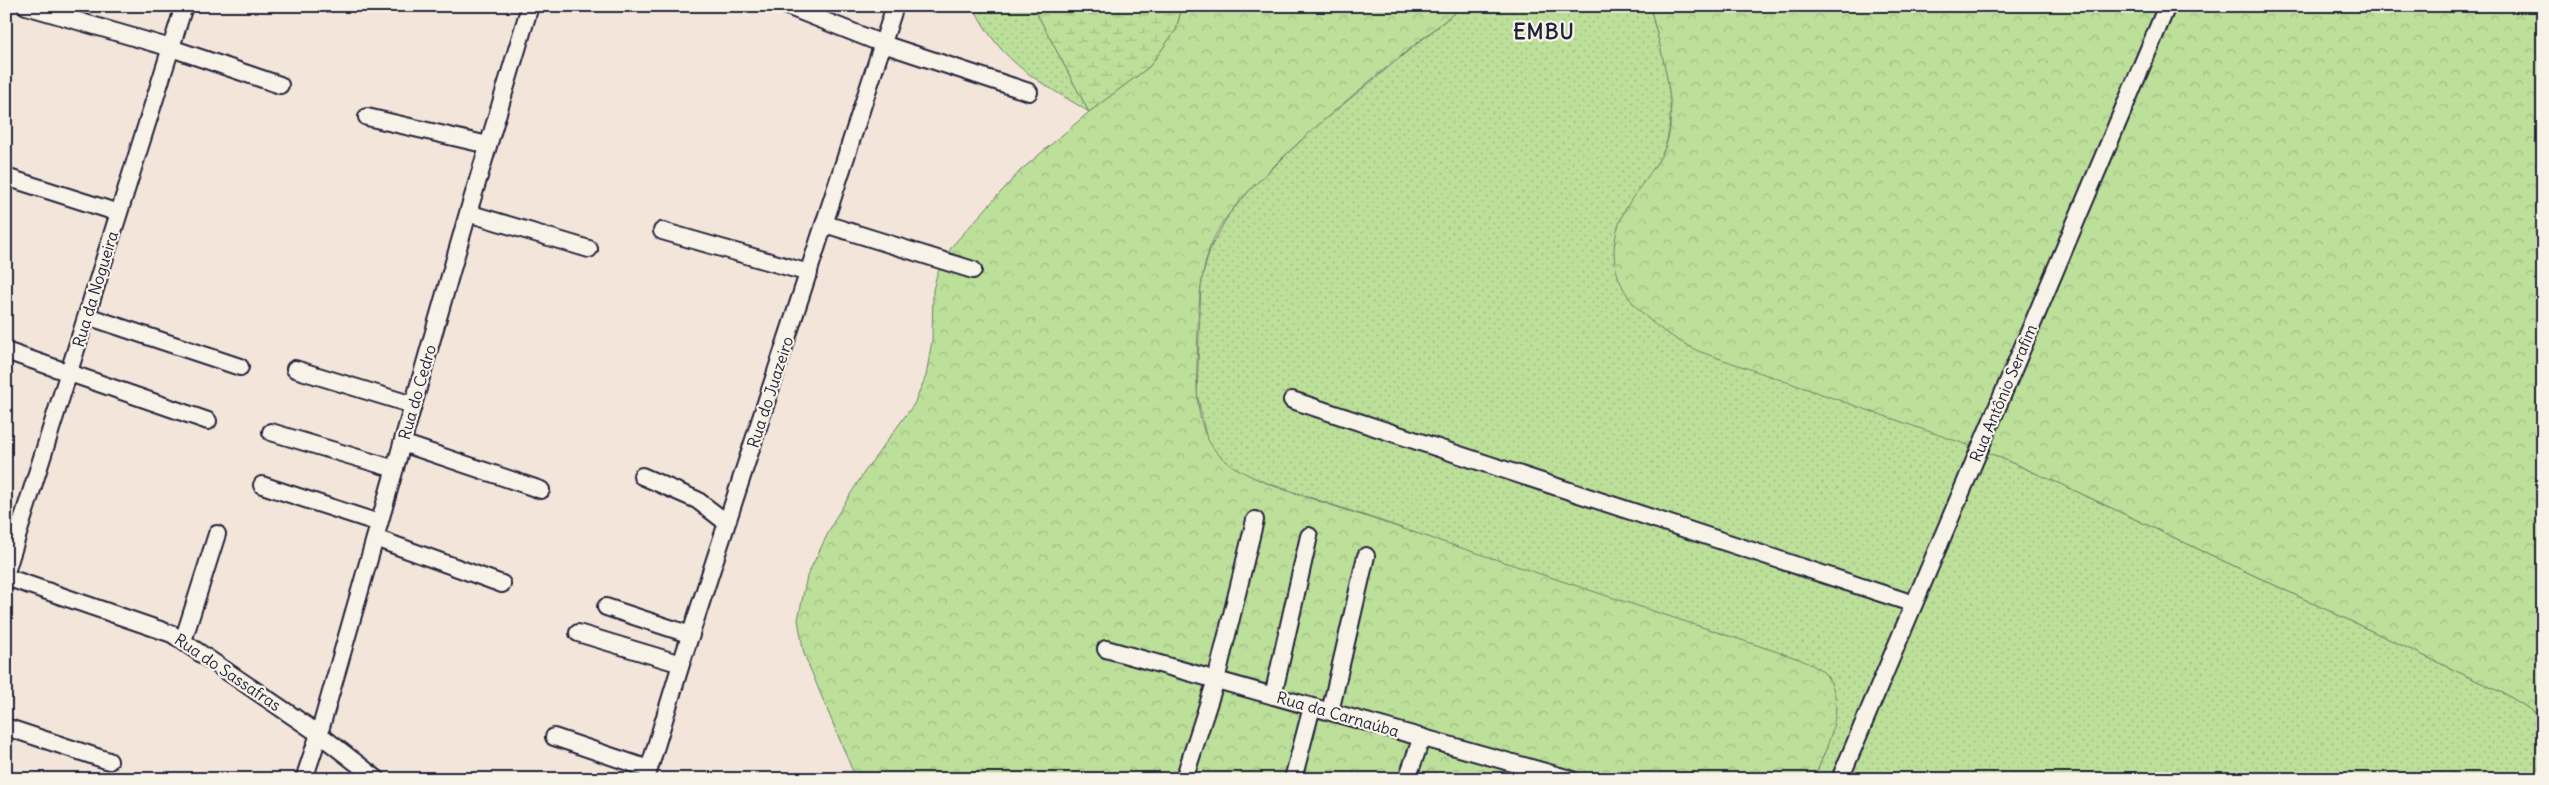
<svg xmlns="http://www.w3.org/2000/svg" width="2549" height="785" font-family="Delius,sans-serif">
<defs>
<pattern id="grass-dots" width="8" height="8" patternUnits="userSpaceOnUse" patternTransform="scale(1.25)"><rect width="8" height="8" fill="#bcdf99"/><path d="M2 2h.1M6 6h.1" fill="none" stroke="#a1bf85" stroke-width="1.8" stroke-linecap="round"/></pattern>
<pattern id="forest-crowns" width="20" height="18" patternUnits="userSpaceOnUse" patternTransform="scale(1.25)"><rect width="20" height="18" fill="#bcdf99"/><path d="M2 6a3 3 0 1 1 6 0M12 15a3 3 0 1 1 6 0" fill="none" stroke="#a1bf85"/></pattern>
<pattern id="wetland-marsh" width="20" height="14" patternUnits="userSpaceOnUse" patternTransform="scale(1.25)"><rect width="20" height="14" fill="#bcdf99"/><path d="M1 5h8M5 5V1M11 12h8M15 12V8" fill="none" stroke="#a1bf85"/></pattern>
</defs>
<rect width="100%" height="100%" fill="#f4e5db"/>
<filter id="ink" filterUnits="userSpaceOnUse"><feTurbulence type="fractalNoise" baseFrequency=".02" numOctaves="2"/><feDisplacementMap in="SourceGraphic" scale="10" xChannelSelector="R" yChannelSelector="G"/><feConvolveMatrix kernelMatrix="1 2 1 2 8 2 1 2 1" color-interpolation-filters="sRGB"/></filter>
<g filter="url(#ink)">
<path fill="url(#grass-dots)" stroke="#6f806a" d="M973,6H1033L1089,112C1036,79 1002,65 973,6Z
M1463,6H1650C1660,50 1680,102 1665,147C1660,163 1634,196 1624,212L1985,451L2065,486L2507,695L2536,713L2543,722V779H1814L1821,761L1402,528L1252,478L1225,462L1207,441L1197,394L1201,282L1210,249L1229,214L1251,189L1312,130Z"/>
<path fill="url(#forest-crowns)" stroke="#6f806a" d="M1182,6H1463C1400,57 1336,106 1278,162C1252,188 1221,215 1209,250C1197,287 1198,328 1197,366C1195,445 1213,464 1285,490L1799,659C1807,663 1821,668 1826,675C1849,705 1826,748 1814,779H856L804,654L798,620L807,576L836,517L865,471L914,404L926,376L932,340L933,290L937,274L952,246L1020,171L1089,112L1149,67L1176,30Z
M1650,6H2543V722L2536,713L2507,695L2065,486L1985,451L1698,351C1643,324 1592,279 1624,212C1635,190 1655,171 1665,148C1681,109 1659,46 1650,6Z"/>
<path fill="url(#wetland-marsh)" stroke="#6f806a" d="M1033,6H1182L1176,30L1149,67L1089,112Z"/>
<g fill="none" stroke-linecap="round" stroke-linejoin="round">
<g stroke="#22223b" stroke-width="20">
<path id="street" d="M26,6L171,48L280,85
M787,6L883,44L1029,92
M367,117L488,145
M6,177L119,213
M468,213L589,249
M825,224L973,270
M662,231L809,273
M87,316L240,367
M6,351L208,421
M295,369L413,405
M1292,400L1914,604
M271,432L395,469
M402,443L541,490
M642,476L697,500L727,523
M262,485L379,523
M375,538L502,584
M6,572L184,6
M6,577L172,634L319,734L377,779
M606,607L691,635
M578,633L681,664
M183,641L217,534
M1106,649L1570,779
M1273,696L1309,536
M1330,712L1366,556
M6,727L109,761
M554,737L649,769
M304,779L319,734L468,213L530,6
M646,779L681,664L895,6
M1184,779L1216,680L1255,520
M1293,779L1312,707
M1407,779L1422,737
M1840,779L2167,6"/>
</g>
<use href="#street" stroke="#f7f3e8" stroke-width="16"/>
</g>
</g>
<g text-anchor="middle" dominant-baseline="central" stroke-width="4.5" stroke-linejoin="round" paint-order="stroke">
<g font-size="16" fill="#22223b" stroke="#f7f3e8">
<text transform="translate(95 289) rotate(-73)">Rua da Nogueira</text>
<text transform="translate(417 392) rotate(-74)">Rua do Cedro</text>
<text transform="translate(770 392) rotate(-72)">Rua do Juazeiro</text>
<text transform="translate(2003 393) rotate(-67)">Rua Antônio Serafim</text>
<text transform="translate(228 672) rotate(34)">Rua do Sassafras</text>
<text transform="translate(1338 714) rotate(16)">Rua da Carnaúba</text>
</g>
<g font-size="21" font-weight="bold" letter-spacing="1" fill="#22223b" stroke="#f7f3e8">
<text x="1544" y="31">EMBU</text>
</g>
</g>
<rect width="2549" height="785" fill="none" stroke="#f7f3e8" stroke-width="25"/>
<rect x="12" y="12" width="2524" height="760" fill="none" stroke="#22223b" stroke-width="2" filter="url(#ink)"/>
</svg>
